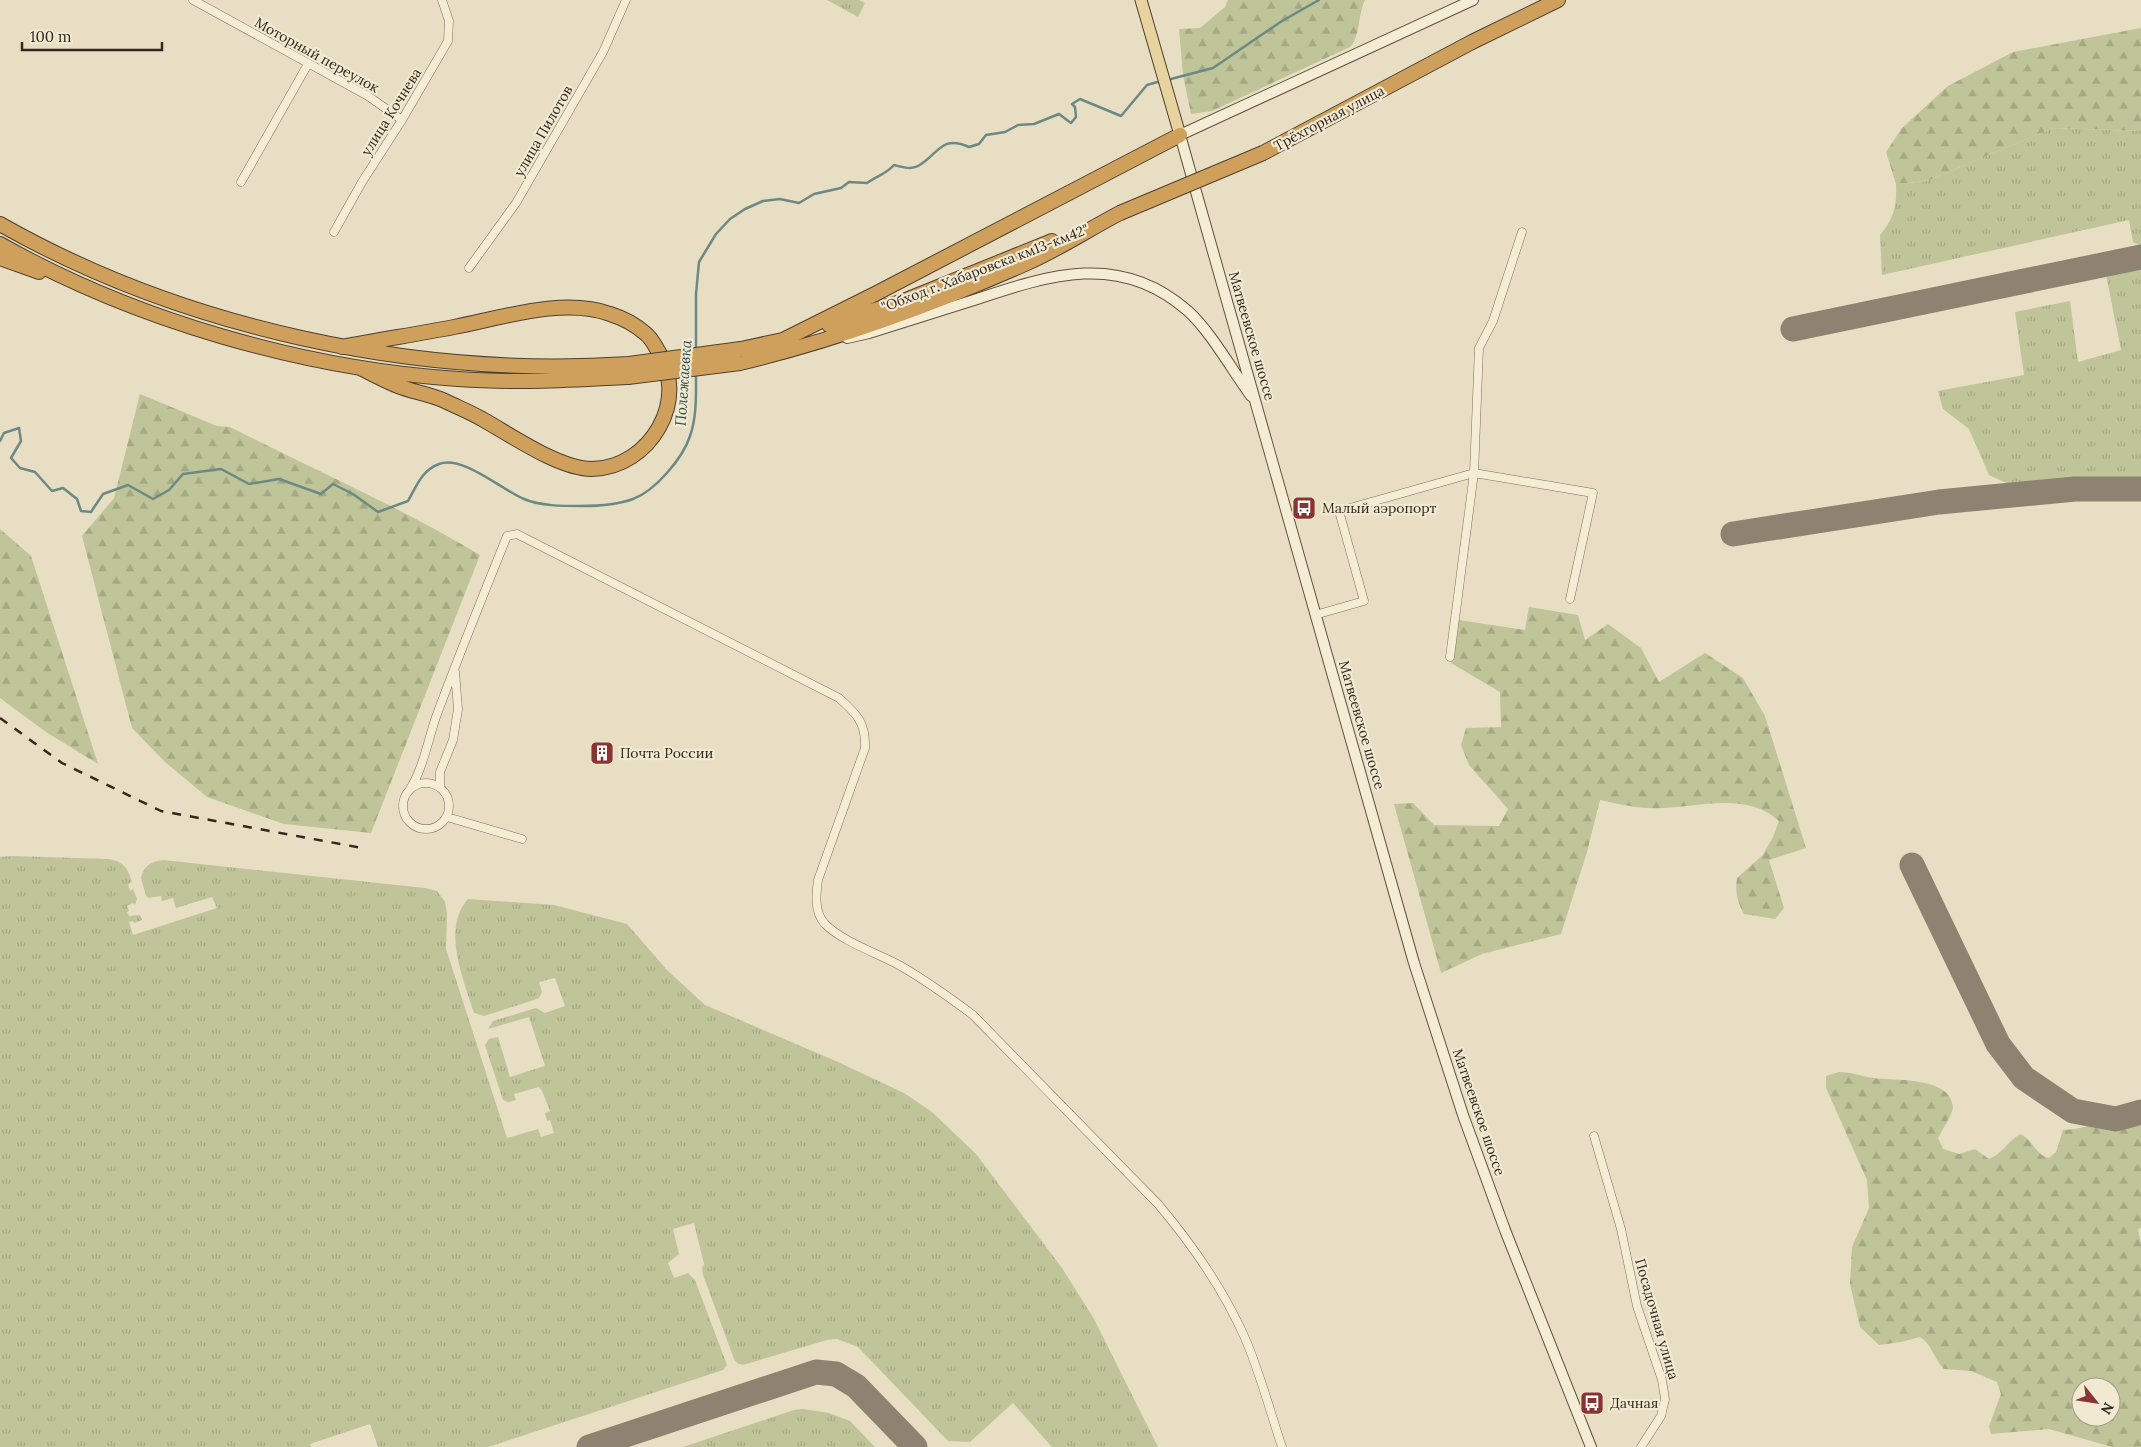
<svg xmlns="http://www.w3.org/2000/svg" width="2141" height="1447" font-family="Lora,serif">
<defs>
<pattern id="grass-tufts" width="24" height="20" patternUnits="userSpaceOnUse" patternTransform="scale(1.25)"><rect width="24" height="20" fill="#bfc598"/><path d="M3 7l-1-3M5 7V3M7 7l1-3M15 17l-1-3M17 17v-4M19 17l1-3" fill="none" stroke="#a5a983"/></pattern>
<pattern id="forest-firs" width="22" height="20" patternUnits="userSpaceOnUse" patternTransform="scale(1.25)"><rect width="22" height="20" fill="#bfc598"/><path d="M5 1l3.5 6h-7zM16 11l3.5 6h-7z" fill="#a5a983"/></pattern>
</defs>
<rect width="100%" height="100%" fill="#e8dec3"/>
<path fill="url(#grass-tufts)" d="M827,0H859L865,3L858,17Z
M2053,128L2141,131V246L2133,242L2129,220L1882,275L1880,235C1894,218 1897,206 1896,184L1927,181Z
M2141,267V483L2015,487L1989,475L1969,429L1943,409L1938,391L2024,375L2015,312L2070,301L2078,362L2121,350L2106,275Z
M12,856L108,859C123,861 128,868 132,882L128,884L130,891L133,889L137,899L135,905L133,903L127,906L129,911L127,912L129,916L140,915L142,920L134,923L133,921L129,922L133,935L217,908L212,897L176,908L173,898L162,901L161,896L149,898L146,896L141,878C145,865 150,862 163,860L425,888L437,891L445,902L447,913L446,949L507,1138L538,1129L541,1137L554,1133L550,1120L547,1121L545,1113L550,1111L542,1091L539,1087L514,1094L516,1100L508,1102L503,1100L485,1045L489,1039L498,1037L510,1077L545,1066L529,1017L488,1029L493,1021L536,1008L545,1013L565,1006L555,978L539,982L542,992L539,998L534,1000L484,1016L474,1013C464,980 441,929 468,899L554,905L627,924L667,970L705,1005L838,1062L904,1093L932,1112L976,1154L1062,1268L1094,1319L1158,1447H1052L1013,1403L970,1442L948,1441L858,1347L837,1339L827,1340L743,1365L737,1363L734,1359L703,1275L702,1268L704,1264L694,1223L673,1229L679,1254L668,1263L674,1278L688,1273L695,1280L727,1365L723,1370L488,1447H378L370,1424L310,1444L311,1447H0V857Z
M803,1409L829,1413L850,1421L875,1447H683L794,1410Z"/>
<path fill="url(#forest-firs)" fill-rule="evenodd" d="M1228,0H1365C1358,14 1360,38 1350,47L1212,111L1191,114L1183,75L1179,29L1200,28L1225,7Z
M2141,28V131L2053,128L1927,181L1896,184L1886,152L1902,128L1948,86L2013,52Z
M140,394L217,426L230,427C313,469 400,507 480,555L371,833L284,824L207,797L165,762L132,728L82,536L114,498Z
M0,529L31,556L98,764L46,732L0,698Z
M1529,607L1578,615L1585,640L1608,624L1641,648L1659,682L1705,653L1743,678L1765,716L1806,848L1769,860L1784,908L1775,919L1744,914C1737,901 1735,892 1737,878L1762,856L1773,837L1779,821C1743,788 1689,811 1645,808C1630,807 1615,803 1600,800L1587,852L1561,934L1482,954L1441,973L1394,804L1413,803L1434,825L1499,826L1508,809L1469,765L1461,745L1466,728L1501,727L1500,692L1451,663L1459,620L1525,630Z
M1839,1072C1851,1072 1861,1076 1873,1078C1894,1081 1952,1076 1953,1108C1953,1113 1941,1132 1938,1138L1943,1149L1959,1154L1975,1149L1989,1159C2002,1154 2007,1142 2020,1134C2034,1140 2034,1154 2049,1158L2056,1152L2063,1130L2075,1129L2141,1114V1228L2138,1229L2141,1243V1447H2112L2049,1429L1991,1434L1989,1426L2001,1394L1997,1382L1971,1371L1944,1369C1934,1359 1932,1344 1920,1337L1901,1342L1879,1345L1860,1327L1850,1284L1852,1247L1869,1208L1867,1180L1826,1088V1076ZM2081,1387H2111V1417H2081Z"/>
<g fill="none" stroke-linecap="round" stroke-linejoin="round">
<path stroke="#6d8983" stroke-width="2.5" d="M1167,80L1213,68L1282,21L1319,0
M696,349V294L699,262L716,234L730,219L745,209L763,201L780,199L799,203L814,194L841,188L849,182L867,183C877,176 886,174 894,165C902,167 911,170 918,166C938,155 941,134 969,147L979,144L986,135L1005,132L1018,125L1034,124L1059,114L1071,123L1076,117L1075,107L1072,104L1080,99L1121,116L1147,85L1161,81
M0,441L4,433L19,428L21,441L11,458L20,468L35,472L52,491L63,488L77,499L81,511L91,512L103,494L128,485L153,499L169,490L183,474L221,469L249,484L279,479L321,494L333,484L353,494L378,512L408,501C416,487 422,470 439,464C463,455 502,490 524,499C540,506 563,506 581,506C598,506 617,505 633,499C655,491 683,458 690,436C697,417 696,393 696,372"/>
<path stroke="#8d8370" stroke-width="25" d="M1793,329L2141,257
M1733,534L1939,502L2075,489H2141
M1912,865L1998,1044L2024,1078L2073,1111L2116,1119L2141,1112
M589,1447L816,1372L836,1374L856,1386L915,1447"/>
<g stroke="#81705c" stroke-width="9">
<path id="street" d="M193,0L368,96L402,120
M241,182L308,64
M334,232L362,182L402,120L448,41L449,21L442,0
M469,268L516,203L603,52L626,0
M1315,615L1364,601L1339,511L1474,473L1479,348L1493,321L1522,232
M1450,657L1474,473L1593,493L1570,599
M403 806a23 23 0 1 1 46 0a23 23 0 1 1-46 0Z
M440,787V772L453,740L458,709L455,672
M410,789C423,769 428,740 436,717C457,660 480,603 503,546L507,536L517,534L839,698C857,714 866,723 865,748L818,880C816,895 814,912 825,924C843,942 877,953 899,965C925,980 949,997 973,1015L1158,1204C1191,1243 1224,1291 1245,1338C1260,1373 1270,1411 1282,1447
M447,817L522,839
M1594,1136L1621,1229L1637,1306L1662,1380L1665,1399L1661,1416L1641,1447"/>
</g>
<g stroke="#62523f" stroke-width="12">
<path id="secondary" d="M1473,0L1180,135L1414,963L1463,1115L1505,1230L1591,1447
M847,338L869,333C904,322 939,311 974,300C1049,275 1120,251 1188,311C1211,332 1232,370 1251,396"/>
</g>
<g stroke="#4f3f30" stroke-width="13">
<path id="primary" d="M1141,0L1180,135"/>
</g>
<g stroke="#4f3f30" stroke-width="16">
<path id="highway" d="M1263,153L1472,42L1558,0
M0,224C185,329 416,378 629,364
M0,244C134,320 304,369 458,379C515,383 571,380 628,377
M0,258L39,272
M829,325L906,300L1052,241
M783,340L875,294L1180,135
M342,347C379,340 417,334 454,327C501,318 563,297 610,314C623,318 636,325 646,334C651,338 654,344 657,349C691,399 650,468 592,469C559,469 511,435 482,419C470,412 457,407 445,401C430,394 413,392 398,386C385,381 373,374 360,368
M741,349L792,338
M740,363C836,340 937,303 1027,263C1059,249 1089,229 1120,213"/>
</g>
<use href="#street" stroke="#f4ecd5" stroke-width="8"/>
<use href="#secondary" stroke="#f4ecd5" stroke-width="10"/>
<use href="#primary" stroke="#e8d39e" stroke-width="11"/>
<use href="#highway" stroke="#cfa05c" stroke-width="14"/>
<path stroke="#32281e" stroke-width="2.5" stroke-dasharray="9 9" stroke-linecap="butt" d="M0,718L62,763L161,811L362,848"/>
<g stroke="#4f3f30" stroke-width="16" stroke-linecap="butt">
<path id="highway-bridge" d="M1120,213L1263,153
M629,364L741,349
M628,377L740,363"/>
</g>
<use href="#highway-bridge" stroke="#cfa05c" stroke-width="14"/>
</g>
<defs>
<g id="bus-square" transform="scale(1.25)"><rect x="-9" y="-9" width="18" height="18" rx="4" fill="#893432" stroke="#f1e9d2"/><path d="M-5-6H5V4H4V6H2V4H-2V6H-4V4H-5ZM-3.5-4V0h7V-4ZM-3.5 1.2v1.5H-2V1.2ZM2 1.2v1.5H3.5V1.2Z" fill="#fff"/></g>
<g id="building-square" transform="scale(1.25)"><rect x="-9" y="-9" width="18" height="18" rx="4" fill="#893432" stroke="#f1e9d2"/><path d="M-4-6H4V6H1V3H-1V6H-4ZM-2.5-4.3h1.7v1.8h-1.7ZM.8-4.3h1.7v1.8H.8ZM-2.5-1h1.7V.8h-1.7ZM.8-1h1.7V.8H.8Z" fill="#fff"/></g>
</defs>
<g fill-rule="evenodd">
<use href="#bus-square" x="1304" y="508"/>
<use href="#building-square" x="602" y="753"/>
<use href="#bus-square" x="1592" y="1403"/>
</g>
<g text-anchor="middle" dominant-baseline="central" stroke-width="4.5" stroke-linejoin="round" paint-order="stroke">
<g font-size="14" fill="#32281e" stroke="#f1e9d2">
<text transform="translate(317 55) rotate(29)">Моторный переулок</text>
<text transform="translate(391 112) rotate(-58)">улица Кочнева</text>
<text transform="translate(1329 118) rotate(-28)">Трёхгорная улица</text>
<text transform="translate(543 131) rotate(-60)">улица Пилотов</text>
<text transform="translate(985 268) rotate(-21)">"Обход г. Хабаровска км13-км42"</text>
<text transform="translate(1252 336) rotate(74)">Матвеевское шоссе</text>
<text transform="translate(1362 725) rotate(74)">Матвеевское шоссе</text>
<text transform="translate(1479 1112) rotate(71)">Матвеевское шоссе</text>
<text transform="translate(1657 1319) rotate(74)">Посадочная улица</text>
</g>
<g font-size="14" fill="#32281e" stroke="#f1e9d2" text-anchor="start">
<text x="1322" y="508">Малый аэропорт</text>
<text x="620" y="753">Почта России</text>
<text x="1610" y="1403">Дачная</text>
</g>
<g font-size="15" font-style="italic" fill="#2f504f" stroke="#f1e9d2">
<text transform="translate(683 383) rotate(-86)">Полежаевка</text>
</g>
</g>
<g transform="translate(2096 1402) rotate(120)"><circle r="24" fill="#f1e9d2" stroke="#a59c8a"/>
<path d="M0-4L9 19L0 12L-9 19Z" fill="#893432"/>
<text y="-8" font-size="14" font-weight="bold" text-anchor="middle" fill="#32281e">N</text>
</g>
<path d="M22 42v8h140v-8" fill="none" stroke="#32281e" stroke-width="2.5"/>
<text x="30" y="42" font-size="15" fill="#32281e" stroke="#f1e9d2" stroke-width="4" paint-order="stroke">100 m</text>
</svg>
